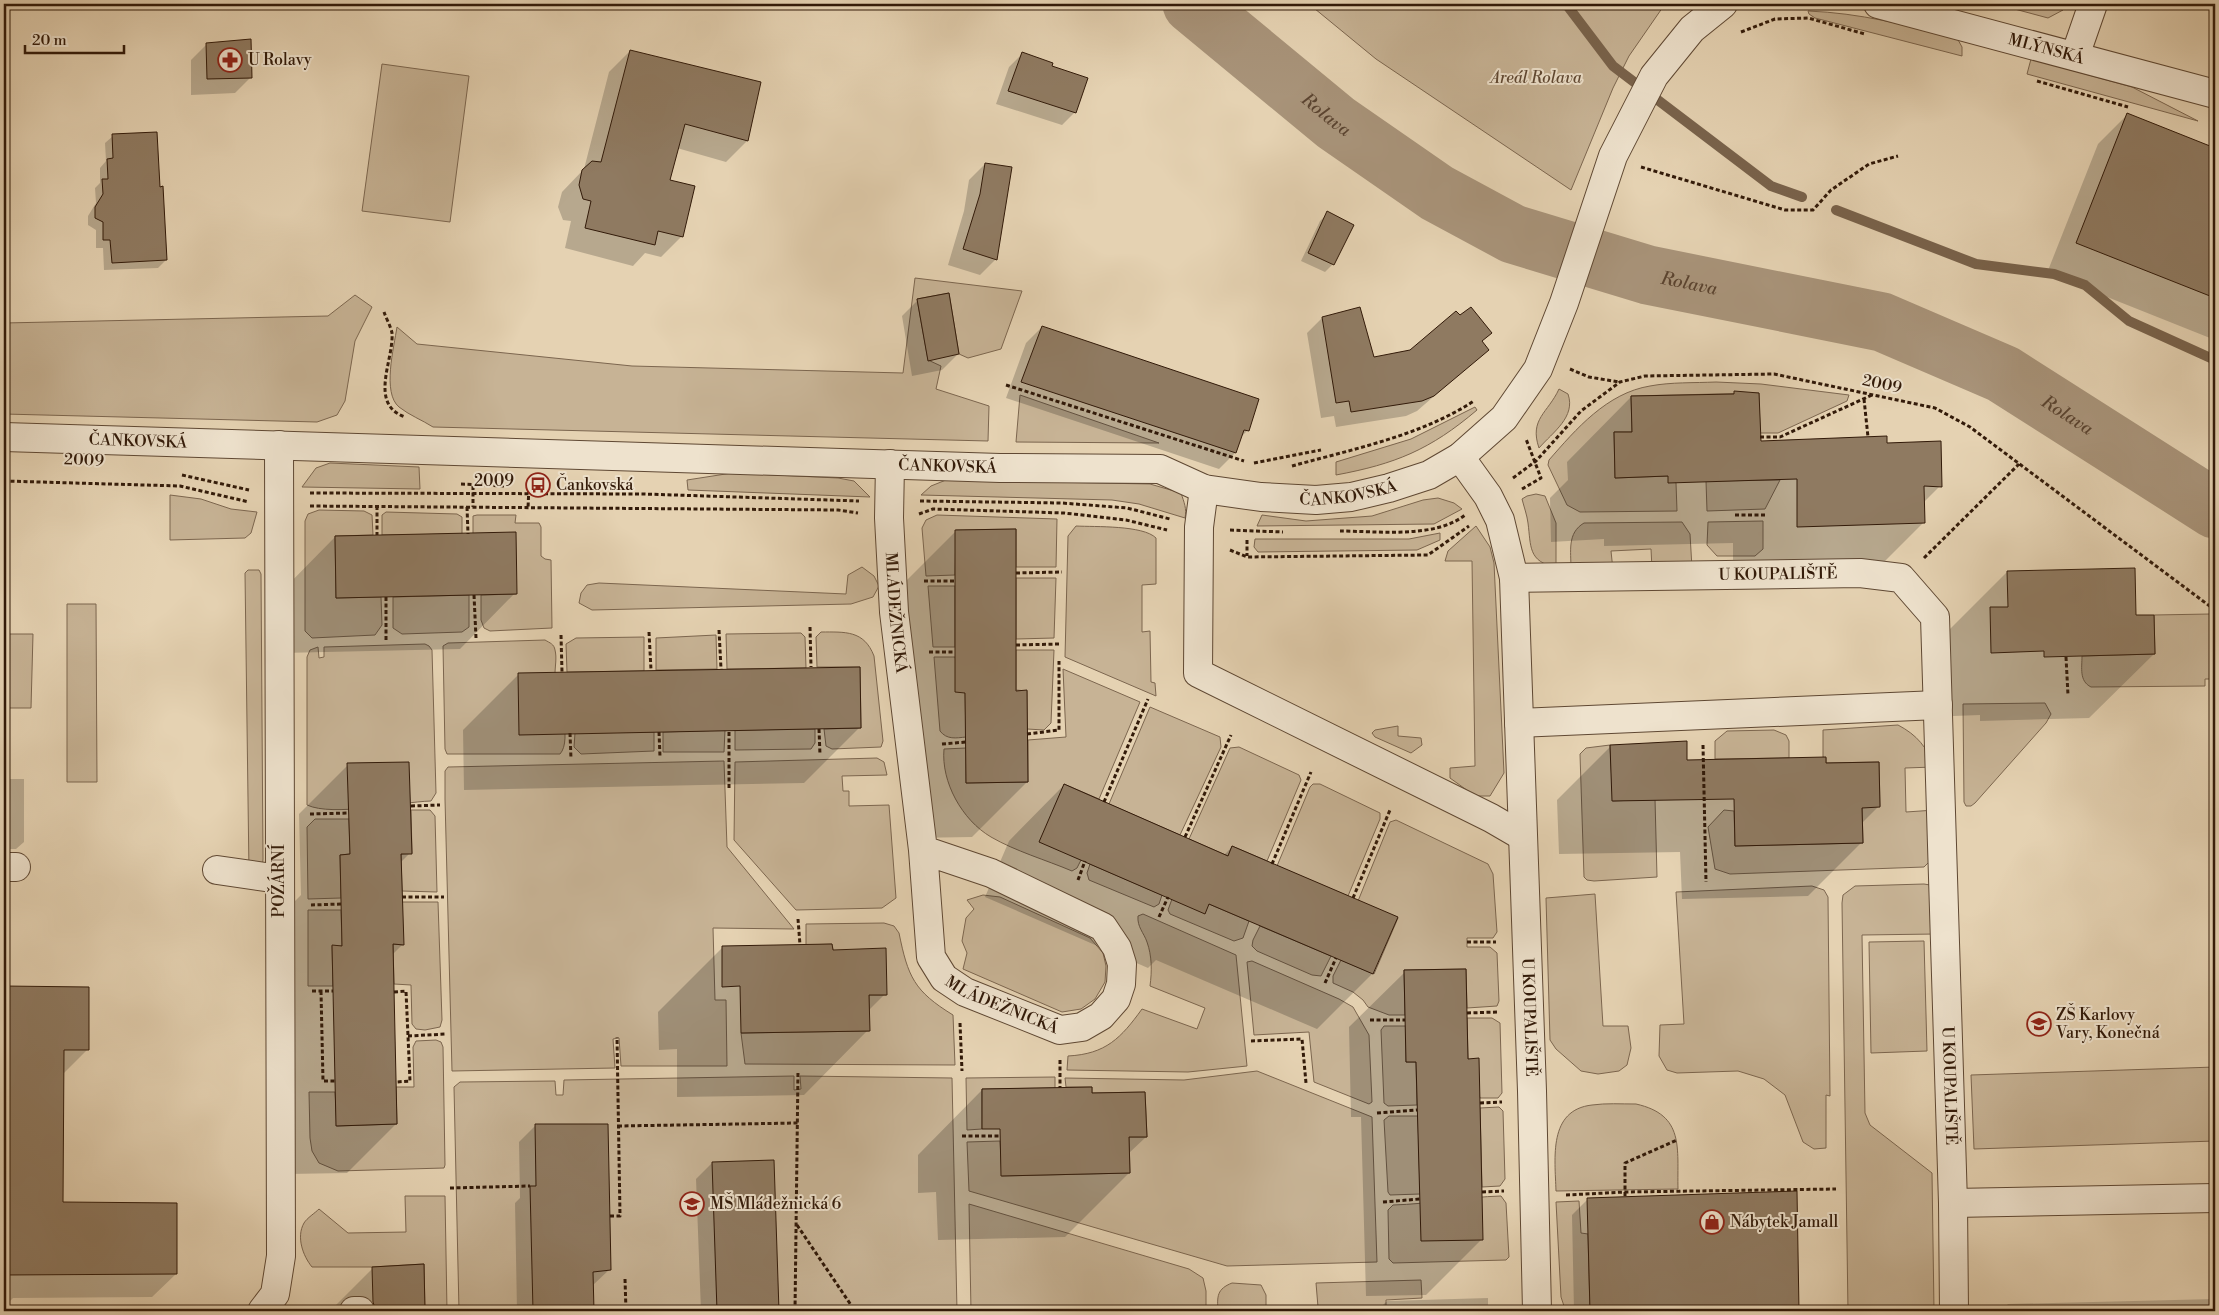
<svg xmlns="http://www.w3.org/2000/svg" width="2219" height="1315" font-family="'Libre Bodoni',serif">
<rect width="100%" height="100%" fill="#e5d2b2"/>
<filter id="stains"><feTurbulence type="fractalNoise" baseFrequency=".004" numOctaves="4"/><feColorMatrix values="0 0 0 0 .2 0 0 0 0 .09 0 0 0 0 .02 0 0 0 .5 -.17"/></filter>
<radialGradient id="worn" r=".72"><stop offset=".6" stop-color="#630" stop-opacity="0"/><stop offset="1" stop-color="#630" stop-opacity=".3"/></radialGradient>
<path fill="#c7b395" stroke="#7c664f" d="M1309,4H1665L1629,56L1613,88L1571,190L1376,59Z
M1996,4H2041L2063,10L2048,18Z
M1808,11C1860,13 1906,25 1957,38L1962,47V56L1815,18L1809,14Z
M2031,59L2132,87L2198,121L2027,74Z
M382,64L469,76L450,222L362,211Z
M915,278L1022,291L1001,349L968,358L959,354L949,293L917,299L928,360L941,366L936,389L989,406L988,441L433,427C422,420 409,415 399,407C382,393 394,347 397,327L417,344L632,366L903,373Z
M355,295L372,307L355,341L345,401L337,415L317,422L4,414V323L328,316Z
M1716,382L1761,384L1849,395L1847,401L1778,433H1760L1759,393L1631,396L1632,432H1614L1615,478L1668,476L1676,483L1677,511L1580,512L1567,505L1548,465L1549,460C1576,429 1607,393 1650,386C1671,382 1694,383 1716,382Z
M1559,389L1568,394C1576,417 1553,432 1539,448C1529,419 1548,413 1559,389Z
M1020,395L1159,443L1016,442Z
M1475,407L1477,410C1430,450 1395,464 1336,475V462L1411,439Z
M330,463L419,467L420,489L302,487L316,468Z
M732,473L838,478L854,481L870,497L688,490L687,480Z
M946,480L1150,484L1181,493C1184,502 1187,509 1185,518L1139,504L1112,500L921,495L931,486Z
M1780,480L1765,509L1707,511L1706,481Z
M1536,494L1545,496L1556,523V567C1528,562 1531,546 1528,523C1527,515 1524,507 1522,499L1527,496Z
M170,495L201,499L231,509L257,512L251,533L245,538L170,540Z
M1438,498L1454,503L1462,509L1434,524L1257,526L1262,515L1306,521L1372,516L1423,500Z
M319,510L364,511L372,515L373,535L335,536L336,598L381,597L382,625L375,635L312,638L305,631V521L308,514Z
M386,512L457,514L462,517V534L382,535V515Z
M477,515H516L515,523H539L541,527V556L545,559L551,560L552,628L490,631L484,628L481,620V595L516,594L473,533V516Z
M937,515L1057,519L1056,567H1016V529L956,530L955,575L926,576L922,528L926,520Z
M1763,521V549L1755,556H1717L1707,545L1708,522Z
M1682,522L1690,534L1692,568L1652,569L1651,549L1611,551L1613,570L1571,569C1571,551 1567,533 1584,523Z
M1076,526C1095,527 1143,525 1156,538V584L1142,585V632L1150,631L1151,682L1155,683L1156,696L1065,657L1068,536Z
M1476,526L1490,547L1494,563L1504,773L1490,796H1475L1450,778V768L1475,766L1472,561H1445L1448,551Z
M1440,533V540L1417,550L1258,552L1254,547L1255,539H1409Z
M862,567L874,576L879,586L873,597L851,604L592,610L579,603L581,593L587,585L599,583L846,594L848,575Z
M248,570H259L261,574L263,859L262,870L249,873L245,573Z
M1016,578H1056L1054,638L1016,639Z
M928,586H955V647H933Z
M469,595V627L462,632L402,634L393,628V597Z
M67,604H96L97,782H67Z
M2210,614L2215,618V679H2205V686L2091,687C2079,681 2082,668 2082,656L2155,654L2154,615Z
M821,632C845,632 864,630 874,656L883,741L881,747L832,749L826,746L824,729L861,728L860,667H817L816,637Z
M801,633L805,637L806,668L727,669L726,634Z
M4,634H33L31,708H4Z
M716,635L717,669L656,670V638Z
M644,637V671L567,672L566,644L576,638Z
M545,640C550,643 554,644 555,650C557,658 555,666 555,674C557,692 573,740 560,754H447L445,749L443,646L448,643Z
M425,644L429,646L432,650L436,793L431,801C400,802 333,817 307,805V657L310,650L318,647L319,658L324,657V647Z
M1016,650H1054L1051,723L1044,730L1027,729V691L1016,690Z
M934,657H955L965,693L966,737C956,738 947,740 940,731Z
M1063,669L1140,702L1099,799L1064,784L1081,860L1077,868L1072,871C1046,860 1015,851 991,837C962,820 941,782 944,749L966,748V783L1028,782V740L1066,737Z
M2045,703L2051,714L2046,723L1975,803L1971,806H1966L1964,802L1963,704Z
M1150,707L1220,737L1221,747L1180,835L1109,804Z
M1898,725C1917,735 1927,747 1934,767L1905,768L1906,812L1935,810L1931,860L1924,867L1730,874L1715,869L1708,827L1724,810L1734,811L1735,846L1863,843L1862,807L1880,806L1879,762L1826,763V758L1823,757V730Z
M1398,726V736L1421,738L1422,745L1411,753L1375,737L1372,733L1375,730Z
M815,729V743L811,749L735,750V730Z
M725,730L724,752H663V732Z
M1774,730L1786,735L1789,741V758L1715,759V741L1727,731Z
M654,732V751L581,754L574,747L575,733Z
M1610,745L1613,801L1655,799L1657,877L1594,881L1587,880L1584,877L1580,754L1586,748Z
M1239,747L1299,775L1301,780L1267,861L1232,846L1228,856L1189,839L1230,748Z
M877,758L884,762L887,775L842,776L843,791H849V806L889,805L896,898L882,908L796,910L734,840L735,762Z
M724,761L727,847L794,929L713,928L715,1000H726L727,1066H621L619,1038L613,1039L615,1068L452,1071L445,799V771L448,767Z
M1313,784H1320L1380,813V819L1348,896L1277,866L1310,787Z
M411,810H430L435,816L437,892L402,891L401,854L412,853Z
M315,819H349L350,854L340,855L341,898L308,899L307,827Z
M1396,820L1488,864L1493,874L1497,932L1493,938H1467V947H1490L1497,953L1499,1001L1497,1006L1467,1008L1466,969L1404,970L1405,1015H1389L1368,1007L1363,1000L1353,992L1333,983V976L1341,960L1374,974L1398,918L1358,901L1390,822Z
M1090,864L1162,895L1159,904L1154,907L1089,880L1087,873Z
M1924,884L1930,885L1936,934L1862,935L1865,1113L1870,1125L1932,1173L1934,1311H1848L1842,903L1843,895L1855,886Z
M1812,886L1824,890L1828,897L1830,1096L1826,1095V1148L1814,1149L1803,1142L1785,1095L1764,1079L1738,1071L1677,1073L1667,1070L1659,1056L1660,1025L1684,1024L1676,892Z
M1595,894L1603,1026H1628L1631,1048L1627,1065L1619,1071L1598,1074L1581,1071L1556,1049L1550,1040L1546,898Z
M983,895L1000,897L1090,938L1103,953L1106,966L1105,982L1095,999L1081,1009L1062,1012L963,969L967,953L962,941L966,918L974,909L967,900Z
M1172,899L1209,904L1249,921L1243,938L1234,941L1170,914L1168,910Z
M402,902H438L442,1020L440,1027L425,1030L416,1029L412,1024L411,985L394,984L393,944L403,945Z
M308,910H341L342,946H332L333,986H308Z
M1143,914L1236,955L1247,1066L1188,1072L1067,1070L1068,1056C1106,1054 1121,1038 1142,1009L1197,1029L1205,1008L1150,986C1152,971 1152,956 1147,942C1144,933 1137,927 1138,916Z
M884,923L894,926L899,933C908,977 914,991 953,1015L955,1065L745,1064L741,1033L869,1031V995H886L833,950L832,944L806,945V924Z
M1260,926L1331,956L1321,976L1312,975L1257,951L1252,946L1253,940Z
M1924,941L1927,1051L1871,1053L1869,942Z
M1252,961L1339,999L1353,1007L1369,1035L1372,1102L1369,1104L1314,1082L1309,1032L1254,1035L1247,962Z
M1467,1018H1492L1500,1023L1502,1093L1498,1098H1480L1468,1059Z
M1384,1026H1406V1062H1416L1417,1105L1388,1106L1384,1103L1381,1030Z
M436,1040L441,1042L443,1047L445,1165L444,1168L338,1171L319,1163L312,1151L310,1138L309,1092H335L337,1126L397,1124L396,1087H414L413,1047L416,1041Z
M2215,1067V1141L1974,1149L1971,1075Z
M1257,1071L1372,1117L1377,1262L1227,1266L969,1191L967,1142L1000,1141L1002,1176L1130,1173L1129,1137H1147L1145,1092L1092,1093V1087H1066L1065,1078L1184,1080Z
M794,1076V1090L801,1089L800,1076L952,1078L957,1311H459L454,1087L460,1082L555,1081L556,1095H563L564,1080Z
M1055,1077V1088L982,1089V1129L967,1130L966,1078Z
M1636,1104C1685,1115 1677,1148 1678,1189L1556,1191C1555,1158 1548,1110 1592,1105C1606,1103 1621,1104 1636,1104Z
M1499,1107L1503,1111L1505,1179L1500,1186L1482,1187L1480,1108Z
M1389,1116H1418L1420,1194L1390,1195L1388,1192L1384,1120Z
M405,1196H445L447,1311H425L424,1264L372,1267H312C303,1256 296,1237 304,1223C307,1218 315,1213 319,1209L348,1233L406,1232Z
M1501,1196L1506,1203L1509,1257L1506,1260L1393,1263L1389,1259L1388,1210L1393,1205C1429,1204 1465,1197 1501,1196Z
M1579,1201L1581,1233L1588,1234L1590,1311H1569L1564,1306L1561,1297L1556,1202Z
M969,1204L1189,1269L1203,1278L1206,1291V1311H971Z
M1421,1280L1422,1298L1386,1300V1311H1326L1318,1307L1316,1283Z
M1232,1283L1261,1285L1266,1295V1311H1218C1217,1296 1217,1289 1232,1283Z"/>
<path fill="#0003" d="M207,44L251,77L235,93L191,95V60Z
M630,51L747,141L726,162L677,148L668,181L682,236L661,257L645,253L633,266L565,248L571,221L563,220L558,207L562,192L584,169L609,72Z
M1022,54L1075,112L1062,125L996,104L1009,67Z
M2128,114L2215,149V340L2047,273L2098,144Z
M113,136L166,260L158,268L104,270L103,248H96V230L88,225V216L96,203L95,188L100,183V168L106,161L105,143Z
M985,164L996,259L980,275L948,265L964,211L969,180Z
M1328,213L1333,264L1325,272L1301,261L1320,221Z
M918,300L958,354L942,370L912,376L902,316Z
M1460,316L1490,333L1481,342L1487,350L1417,411L1406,416L1336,427L1334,416L1321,418L1307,333L1322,318L1373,359L1410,351Z
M1042,327L1248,430L1240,438L1235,453L1219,469L1006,398L1026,343Z
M1735,393L1759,442L1886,444L1940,486L1923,503L1924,522L1860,586L1733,590V543L1604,546V539L1551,542L1550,498L1568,480L1567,462L1631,397L1733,395Z
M956,531L1015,692L1027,782L972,837L911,838L900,587Z
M335,537L515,593L460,649L281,653L280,593Z
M2007,572L2135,616L2154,654L2089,718L1980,721V715L1927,717L1943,636Z
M519,674L860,727L804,783L464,790L463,730Z
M1611,746L1686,761L1825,764L1879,806L1861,824L1862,842L1808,896L1682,899L1680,852L1559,854L1557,800Z
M348,765L410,853L400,863L402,945L392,955L396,1124L347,1173L288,1174L291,905L301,895L299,814Z
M4,779H24V842L16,849H4Z
M1064,785L1224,855L1232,847L1372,974L1317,1029L1156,960L1148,968L985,897L1009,841Z
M722,948L832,952L885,994L868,1011V1030L804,1095L677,1097V1049L659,1050L658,1012Z
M1405,972L1467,1060L1482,1239L1426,1295L1366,1296L1361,1117H1351L1349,1027Z
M4,987L87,988V1050L63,1074L62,1204L176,1274L152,1297L13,1298L4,1307Z
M982,1090L1091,1094L1146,1137L1128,1154L1129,1173L1065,1237L938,1240L936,1192L918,1193V1155Z
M535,1126L610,1269L592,1286L593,1311H517L515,1203L520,1198L519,1142Z
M773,1162L778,1311H701L696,1179L712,1163Z
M1796,1193L1798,1311H1574L1572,1215L1588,1199Z
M423,1265L424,1311H335V1306L373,1268Z
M1488,1298V1311H1379V1309L1387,1301Z
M2215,1299V1311H2001L2008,1304Z"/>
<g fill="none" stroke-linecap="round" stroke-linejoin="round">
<path stroke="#79634c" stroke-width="10" d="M1566,4L1613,66L1771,186L1802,197
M1836,210L1976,264L2054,274L2085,285L2129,321L2215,360"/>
<path stroke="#a89379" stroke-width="59" id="s1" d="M1192,4L1336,123L1437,193L1513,234L1648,275L1882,322L2003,374L2215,509"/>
</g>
<path fill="#8f7a61" stroke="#321a09" d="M251,39L252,78L207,79L206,43Z
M630,50L761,82L748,141L685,124L670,180L695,186L683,237L658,231L655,245L585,228L591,201L583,199L579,185L582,170L592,161L601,162Z
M1022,52L1053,63L1052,66L1088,78L1076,113L1008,91Z
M2127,113L2215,148V298L2076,243Z
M157,132L160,187L163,186L167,260L112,263L110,240H103V222L95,218V207L103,194L102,179H108L107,159L113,158L112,134Z
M985,163L1012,167L997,260L963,249L980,194Z
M1327,211L1354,225L1334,265L1308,253Z
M949,293L959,354L928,361L917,299Z
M1360,307L1374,357L1410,350L1456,311L1460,315L1471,307L1492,333L1482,341L1489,350L1434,396L1422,401L1351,412L1349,401L1336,403L1322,317Z
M1042,326L1259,399L1249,431L1244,430L1236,453L1021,382Z
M1734,391L1759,393L1761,441L1887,436V443L1941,441L1942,487L1924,486L1925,523L1797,527V479L1668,483V476L1615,478L1614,432H1632L1631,396L1734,394Z
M1016,529V691L1027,690L1028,782L966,783L965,693L955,692V530Z
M516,532L517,594L336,598L335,536Z
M2135,568L2136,615H2154L2155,654L2044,657V651L1991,653L1990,607H2008L2007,571Z
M860,667L861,728L519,735L518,673Z
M1687,741V760L1826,757V763L1879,762L1880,807L1862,808L1863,843L1735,846L1734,799L1612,801L1610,745Z
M409,762L412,854H401L404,945L393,944L397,1124L336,1126L332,945L342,946L340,855L350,854L347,763Z
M1064,784L1228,856L1232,846L1398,917L1373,974L1209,904L1205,914L1039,842Z
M832,944L833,950L886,948L887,995H869L870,1031L741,1033L740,986L722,987V946Z
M1466,969L1468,1059L1479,1058L1483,1240L1421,1241L1416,1062H1406L1404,970Z
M4,986L89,987V1050H64L63,1202L177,1203V1274L4,1275Z
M1092,1087V1093L1145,1092L1147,1137H1129L1130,1173L1001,1176L1000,1129H982V1089Z
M535,1124H608L611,1270L593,1272L594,1311H533L530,1186H536Z
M774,1160L779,1311H717L712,1162Z
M1797,1191L1799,1311H1590L1587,1198Z
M424,1264L425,1311H376L373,1302L372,1267Z"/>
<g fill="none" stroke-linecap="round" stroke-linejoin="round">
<g stroke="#5f4833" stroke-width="30">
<g id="minor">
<path id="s2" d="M1878,4L2215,94"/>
<path d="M2075,56L2093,4"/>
<path id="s3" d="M4,437L1000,468L1160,469L1204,489L1261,497L1316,500L1351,497L1389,488L1429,475L1460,457L1504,418L1538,369L1564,303L1613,156L1654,76L1692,29L1723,4"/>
<path id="s4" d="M1460,457L1488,496L1500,520L1514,578L1532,1091L1537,1311"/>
<path id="s5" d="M890,464L889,518L894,612L923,850L931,957L944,978L965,992L1060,1030L1082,1027L1101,1016L1116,999L1121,984L1122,964L1117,948L1103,927L991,873L923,850"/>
<path d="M1204,489L1199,527L1198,673L1491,818L1522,836"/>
<path id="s6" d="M1514,578L1860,573L1901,578L1935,617L1953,1203L2215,1198"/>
<path d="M1519,723L1938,705"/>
<path d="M4,867H16"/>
<path d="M217,870L279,879"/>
<path d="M1953,1203L1954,1311"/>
<path d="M262,1311L275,1294L281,1256L279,445"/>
<path d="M354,1311H360"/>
</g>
</g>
<path stroke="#321a09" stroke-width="3" stroke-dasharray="4 2.5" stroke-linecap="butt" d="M1741,32L1775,19L1808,18L1865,34
M2037,81L2128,107
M1641,167L1785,210H1813L1831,190L1869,164L1898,156
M384,312C386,318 391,327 392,333C394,360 368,404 405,417
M1570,369L1589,377L1619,382
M1006,385L1244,461
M1864,399L1868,437
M1760,437H1780L1872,395
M1254,463L1321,450
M1292,466C1353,449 1420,436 1474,401
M182,475L249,490
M1513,478L1536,461L1581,411L1620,382L1645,376L1774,374L1935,408L1970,427L2215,610
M4,481L180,486L249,502
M461,484L505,486
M473,486V507
M526,486H529L528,508
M1522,489L1541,478L1526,439
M310,493L644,494L859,501
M920,501L1062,503L1127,508L1170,519
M310,506L838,510L858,513
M377,506V535
M467,507L468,534
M919,514L933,509L1064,513L1126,520L1167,530
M1735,515H1765
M1230,530L1283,532
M1340,531C1376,531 1435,539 1465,515
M1247,540V556
M1230,550L1247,557L1428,555L1469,526
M1924,558L2019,464
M1016,573L1062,572
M924,581H955
M474,595L476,638
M386,597V640
M810,627L811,667
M719,630L721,669
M649,632L651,670
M561,635L562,672
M1016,645L1060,644
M929,652H955
M2066,657L2068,695
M819,729L820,755
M659,732L660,757
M570,733L571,759
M1027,734L1059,730V661
M942,744L966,742
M1703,745L1706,882
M729,788V730
M1104,802L1148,699
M411,806L440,805
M310,814L349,813
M1185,837L1231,735
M1272,864L1311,772
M1078,880L1085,861
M402,897H444
M1353,898L1390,810
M311,905L341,904
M1159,917L1168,897
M798,919L800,945
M1467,942H1496
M1325,983L1336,958
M312,991H333
M321,991L323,1081H335
M394,992L406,991L410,1081L396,1082
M1467,1013L1498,1012
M1370,1020H1405
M960,1023L962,1071
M408,1036L446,1034
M1251,1041L1302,1039L1306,1083
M1060,1060V1088
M1480,1103L1502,1102
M1377,1113L1417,1110
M618,1126L798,1123
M962,1136H1000
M450,1188L530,1186
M1482,1192L1504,1191
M1566,1195L1625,1192L1836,1189
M1625,1196V1163L1677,1140
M1383,1202L1420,1199
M610,1216H620L617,1037
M797,1225L855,1311
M625,1279L626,1311
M795,1311L798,1071"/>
<use href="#minor" stroke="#eee2cd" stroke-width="28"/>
</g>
<defs>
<g id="pharmacy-ring" transform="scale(1.25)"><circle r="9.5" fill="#eee2cd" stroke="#8f2418" stroke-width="1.5"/><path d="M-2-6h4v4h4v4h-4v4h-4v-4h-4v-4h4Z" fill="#8f2418"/></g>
<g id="bus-ring" transform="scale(1.25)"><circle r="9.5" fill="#eee2cd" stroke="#8f2418" stroke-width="1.5"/><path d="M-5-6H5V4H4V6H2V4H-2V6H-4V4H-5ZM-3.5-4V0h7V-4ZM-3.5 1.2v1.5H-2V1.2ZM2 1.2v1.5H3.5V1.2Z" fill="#8f2418"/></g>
<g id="school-ring" transform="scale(1.25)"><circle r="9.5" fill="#eee2cd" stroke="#8f2418" stroke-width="1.5"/><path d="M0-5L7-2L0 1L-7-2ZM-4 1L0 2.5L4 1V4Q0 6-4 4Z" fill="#8f2418"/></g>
<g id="shop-ring" transform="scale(1.25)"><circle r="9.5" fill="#eee2cd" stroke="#8f2418" stroke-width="1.5"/><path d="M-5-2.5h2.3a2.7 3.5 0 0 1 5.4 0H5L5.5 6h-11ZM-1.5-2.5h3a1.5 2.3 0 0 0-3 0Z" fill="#8f2418"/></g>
</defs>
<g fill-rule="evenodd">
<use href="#pharmacy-ring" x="230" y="60"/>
<use href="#bus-ring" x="538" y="485"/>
<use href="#school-ring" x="2039" y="1024"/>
<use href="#school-ring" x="692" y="1204"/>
<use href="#shop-ring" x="1712" y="1222"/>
</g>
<g text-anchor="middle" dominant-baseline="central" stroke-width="4" stroke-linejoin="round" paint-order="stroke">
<g font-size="16" fill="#321a09" stroke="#eee2cd">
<text stroke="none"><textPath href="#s2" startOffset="174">MLÝNSKÁ</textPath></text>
<text transform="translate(1882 384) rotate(12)">2009</text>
<text stroke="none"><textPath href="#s3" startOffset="134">ČANKOVSKÁ</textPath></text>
<text transform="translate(84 460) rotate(2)">2009</text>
<text stroke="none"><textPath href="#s3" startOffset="944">ČANKOVSKÁ</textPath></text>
<text x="494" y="481">2009</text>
<text stroke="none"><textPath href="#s3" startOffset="1350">ČANKOVSKÁ</textPath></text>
<text stroke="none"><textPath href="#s6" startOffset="264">U KOUPALIŠTĚ</textPath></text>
<text stroke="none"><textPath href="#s5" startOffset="149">MLÁDEŽNICKÁ</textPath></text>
<text transform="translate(279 881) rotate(-90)">POŽÁRNÍ</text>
<text stroke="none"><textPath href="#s5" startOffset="584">MLÁDEŽNICKÁ</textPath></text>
<text stroke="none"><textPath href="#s4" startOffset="574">U KOUPALIŠTĚ</textPath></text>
<text stroke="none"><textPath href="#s6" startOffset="908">U KOUPALIŠTĚ</textPath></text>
</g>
<g font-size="16" fill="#321a09" stroke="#eee2cd" text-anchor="start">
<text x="248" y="60">U Rolavy</text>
<text x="556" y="485">Čankovská</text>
<text x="2056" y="1015">ZŠ Karlovy<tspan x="2056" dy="18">Vary, Konečná</tspan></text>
<text x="710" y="1204">MŠ Mládežnická 6</text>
<text x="1730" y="1222">Nábytek Jamall</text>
</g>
<g font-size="16" font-style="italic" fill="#5f4833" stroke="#eee2cd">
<text x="1536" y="78">Areál Rolava</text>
</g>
<g font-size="18" font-style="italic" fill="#5b4430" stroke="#eee2cd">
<text stroke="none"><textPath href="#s1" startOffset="174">Rolava</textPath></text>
<text stroke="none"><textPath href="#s1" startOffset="579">Rolava</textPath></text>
<text stroke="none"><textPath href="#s1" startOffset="984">Rolava</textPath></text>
</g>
</g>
<rect width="2219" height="1315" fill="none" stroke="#e5d2b2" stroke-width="20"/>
<rect x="5" y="5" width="2209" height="1305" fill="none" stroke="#321a09" stroke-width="2.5"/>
<rect x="10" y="10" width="2199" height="1295" fill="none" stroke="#321a09"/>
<path d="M25 45v8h99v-8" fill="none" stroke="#321a09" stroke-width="2.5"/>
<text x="32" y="45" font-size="15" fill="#321a09" stroke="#eee2cd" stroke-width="4" paint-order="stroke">20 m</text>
<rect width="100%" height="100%" filter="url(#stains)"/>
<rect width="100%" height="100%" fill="url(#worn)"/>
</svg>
